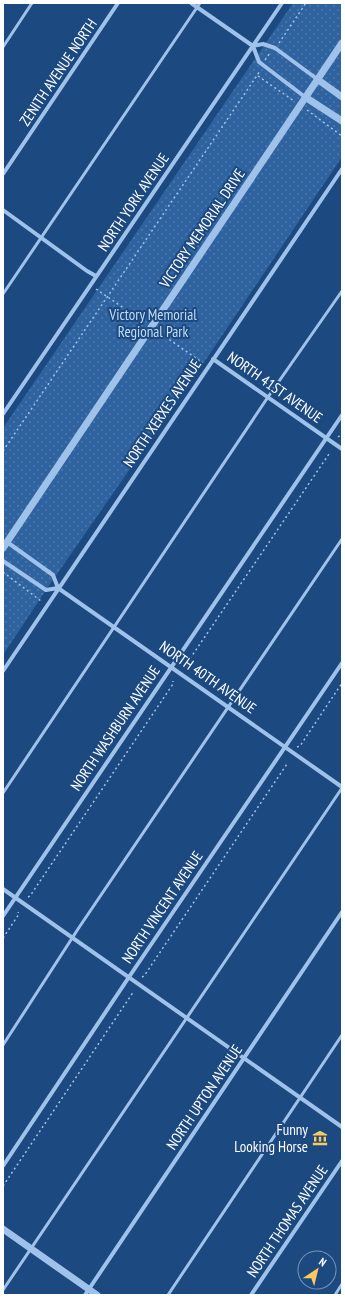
<svg xmlns="http://www.w3.org/2000/svg" width="345" height="1298" font-family="'PT Sans Narrow',sans-serif">
<defs>
<pattern id="park-dots" width="8" height="8" patternUnits="userSpaceOnUse"><rect width="8" height="8" fill="#2e639f"/><path d="M2 2h.1M6 6h.1" fill="none" stroke="#4d7aad" stroke-width="1.8" stroke-linecap="round"/></pattern>
</defs>
<rect width="100%" height="100%" fill="#1b4980"/>
<path fill="url(#park-dots)" d="M293,3H342V157L209,355L46,590L3,655V428Z"/>
<g fill="none" stroke-linecap="round" stroke-linejoin="round">
<path stroke="#9fc2ea" stroke-width="1.5" stroke-dasharray="2 3" stroke-linecap="butt" d="M279,43L306,3
M265,60L270,53
M258,76L294,101
M307,110L342,136
M96,289L144,322
M157,331L203,363
M338,437L342,434
M3,451L260,71
M3,572L41,601
M184,666H185L329,454V452
M297,747L300,746L342,683
M28,897L30,896L173,684V681
M3,938L19,914L18,912
M142,977L144,976L287,764V762
M3,1186L132,994V992"/>
<path stroke="#9fc2ea" stroke-width="3" d="M3,47L32,3
M3,294L200,3
M3,793L268,397L342,291
M3,1045L78,929L342,539
M3,1290L342,788
M168,1295L342,1035
M335,1295L342,1284"/>
<path stroke="#9fc2ea" stroke-width="4" d="M191,3L253,46L259,62L305,97
M253,46L263,44L275,48L317,79
M3,174L118,3
M3,210L87,271L96,276
M213,359L342,449
M3,414L282,3
M7,542L53,575L58,588L342,787
M3,561L46,590L58,588
M3,671L342,169
M3,889L342,1127
M3,916L342,415
M3,1166L129,977L342,663
M85,1295L342,912
M251,1295L342,1161"/>
<path stroke="#9fc2ea" stroke-width="7" d="M317,79L342,97
M305,97L342,121
M3,548L342,43
M3,1229L97,1295"/>
</g>
<defs>
<g id="museum-bare" transform="scale(1.2)"><path d="M0-6L6-3V-2H-6V-3ZM-5-1h2V3h-2ZM-1-1h2V3h-2ZM3-1h2V3H3ZM-6 4H6V6H-6Z" fill="#fbca5c" stroke="#1b4980" stroke-width="2.5" paint-order="stroke"/></g>
</defs>
<g fill-rule="evenodd">
<use href="#museum-bare" x="320" y="1138"/>
</g>
<g text-anchor="middle" dominant-baseline="central" stroke-width="4" stroke-linejoin="round" paint-order="stroke">
<g font-size="15" fill="#fff" stroke="#1b4980">
<text transform="translate(58 72) rotate(-56)">ZENITH AVENUE NORTH</text>
<text transform="translate(133 202) rotate(-56)">NORTH YORK AVENUE</text>
<text transform="translate(202 228) rotate(-56)">VICTORY MEMORIAL DRIVE</text>
<text transform="translate(275 387) rotate(35)">NORTH 41ST AVENUE</text>
<text transform="translate(162 413) rotate(-56)">NORTH XERXES AVENUE</text>
<text transform="translate(208 677) rotate(35)">NORTH 40TH AVENUE</text>
<text transform="translate(115 728) rotate(-56)">NORTH WASHBURN AVENUE</text>
<text transform="translate(162 907) rotate(-56)">NORTH VINCENT AVENUE</text>
<text transform="translate(204 1097) rotate(-56)">NORTH UPTON AVENUE</text>
<text transform="translate(287 1221) rotate(-56)">NORTH THOMAS AVENUE</text>
</g>
<g font-size="15" fill="#c3dcf7" stroke="#1b4980">
<text x="153" y="314">Victory Memorial<tspan x="153" dy="17">Regional Park</tspan></text>
</g>
<g font-size="15" fill="#fff" stroke="#1b4980" text-anchor="end">
<text x="308" y="1129">Funny<tspan x="308" dy="17">Looking Horse</tspan></text>
</g>
</g>
<rect width="345" height="1298" fill="none" stroke="#ffffff" stroke-width="8"/>
<g transform="translate(317 1270) rotate(35)"><circle r="19" fill="#1b4980" stroke="#7692b3"/>
<path d="M0-3L7 15L0 10L-7 15Z" fill="#fbca5c"/>
<text y="-6" font-size="11" font-weight="bold" text-anchor="middle" fill="#ffffff">N</text>
</g>
</svg>
